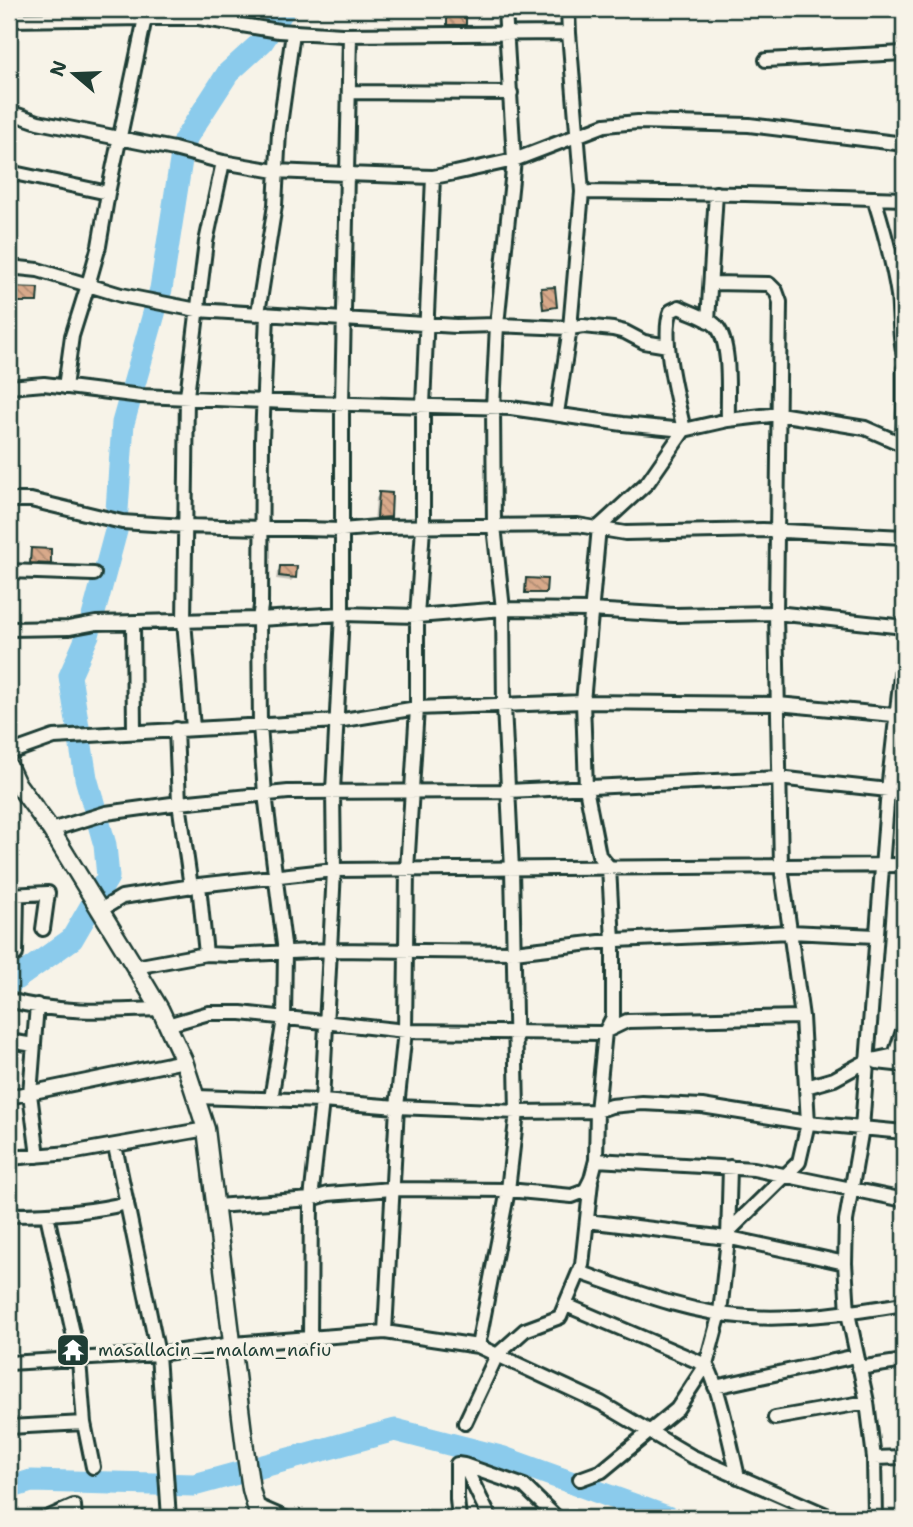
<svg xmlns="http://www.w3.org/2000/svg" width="913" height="1527" font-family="'Shantell Sans',sans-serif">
<defs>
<pattern id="building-back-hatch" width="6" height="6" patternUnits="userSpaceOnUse" patternTransform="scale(1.75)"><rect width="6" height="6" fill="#d8a98a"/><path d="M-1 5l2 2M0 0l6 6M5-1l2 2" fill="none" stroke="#af8b72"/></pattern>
</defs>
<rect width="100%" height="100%" fill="#f7f3e8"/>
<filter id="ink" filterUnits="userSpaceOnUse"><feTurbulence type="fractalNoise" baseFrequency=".0143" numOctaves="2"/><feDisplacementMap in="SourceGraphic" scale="14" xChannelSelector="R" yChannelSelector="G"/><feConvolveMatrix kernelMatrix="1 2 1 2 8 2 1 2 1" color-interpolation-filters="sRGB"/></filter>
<g filter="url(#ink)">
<path fill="#0003" d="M380,494L389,516L385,520L374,521L376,498Z
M281,568L295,577L291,581L276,579L277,572Z"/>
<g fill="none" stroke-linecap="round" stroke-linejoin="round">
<path stroke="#8bcbec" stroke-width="23" d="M117,510L123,423L161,289L184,141L228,73L262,42L284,9
M9,984L72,939L108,877L105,845L86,778L70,676L88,635L116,531
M9,1488L31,1481L194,1485L395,1430L504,1458L670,1518"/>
</g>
<path fill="url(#building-back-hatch)" stroke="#1f3d34" stroke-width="2" d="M447,11H466V25H447Z
M9,287L38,288L37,302H9Z
M555,287L557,307L543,309L541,288Z
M379,492L392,493L391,517L377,518Z
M31,548L51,549V564L30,563Z
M280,566H297L296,578L279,576Z
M526,578L547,579L546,593H525Z"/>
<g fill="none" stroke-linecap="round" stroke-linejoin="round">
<g stroke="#1f3d34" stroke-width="18">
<path id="minor" d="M147,9L145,18H199L279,31L342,35L569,33L582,192L570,328L557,413
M568,9L569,33
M9,20L145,18L108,193L9,172
M766,60L904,53
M349,92L511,93
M9,112L38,122L174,149L223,162L275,171L346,174L433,177L455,173L514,160L605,125L638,122L749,125L904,144
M582,192L745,194L904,199
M874,198C884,230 893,262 898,295C900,315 899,335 904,355
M9,267L38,270L88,285L99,246L108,193
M711,283L769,284L776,291L780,302L776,613L781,866L802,1017L808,1123L799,1162L729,1231
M258,313L275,205L279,132L293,33
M708,321L716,193
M904,369V408
M9,387L44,384L141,396L313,403L511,408L623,424L684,430L728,420L779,414L865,428L904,445
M65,387L72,336L88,285L121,295L197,310L456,326L497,325L570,328L583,326L613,329L625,332L644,342L668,346
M903,444L904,408
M9,500H31L122,522L184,526L342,530L377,527L578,525L625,533L763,530L904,537
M9,571L94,574
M133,623L134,731
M9,629L69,628L96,623L259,619L261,606L262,441L267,314
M193,728L184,621L187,396L206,242L223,162
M176,729L179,803L191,887
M9,753L54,737L337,721L417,708L583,702L778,704L904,716
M51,830L106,813L179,803L288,792L508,791L778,778L888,790L904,793
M199,885L206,954
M9,895L48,893L43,929
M99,911L122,897L199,885L334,870L904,865
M16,954L17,895
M135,967L206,954L231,955L330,950L514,952L617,940L790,932L876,936
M9,1000C56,1014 111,1011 160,1009
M37,1005L30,1094L38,1156
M167,1025L209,1013H241L405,1031L602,1033L627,1021L802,1017
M9,1041L34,1045
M877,1062L904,1065
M806,1087L834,1079L867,1061L895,1055L904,1028
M9,1097L184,1061
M196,1097L322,1101L397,1107L517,1112L597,1111L611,1106L642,1103L702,1106L808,1123L904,1132
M271,1099L284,1019L285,952L265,794L260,725L259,619L342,614L417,616L503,609L590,610L674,615L776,613L904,627
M115,1146L158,1354L169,1518
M9,1158L70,1153L206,1129
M596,1160L754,1169L904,1200
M216,1206L311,1199L328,1194L392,1189L508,1190L572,1196L585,1191L591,1179L596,1160L597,1111L605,1032L613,1017V941L609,867L599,855L586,788L583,702L599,527L648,482L684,430C678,402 660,336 671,311L679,307C690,313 710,318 717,327C732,345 727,397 728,420
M9,1215C49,1215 88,1213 127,1203
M47,1215L79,1360L84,1423L93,1467
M587,1221L735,1239L845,1263
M579,1272C633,1291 691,1314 749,1317C799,1320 855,1312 904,1304
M566,1305L706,1365C717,1377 733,1456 738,1477
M385,1332L397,1107L405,1031L407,870L417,708V616L423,528V405L433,177
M310,1338L311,1199L322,1101L330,950L334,870L333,791L342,614V403L350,35
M478,1346L508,1190L517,1112L512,869L504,706L503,609L494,526L493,407L497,325L514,160L505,9
M9,1363L158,1354L233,1344L385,1332L478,1346L601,1403L691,1456L833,1518
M859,1368L904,1361
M715,1387L856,1356
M775,1418L867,1402
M465,1423L497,1355L525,1330L560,1317L582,1265L591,1182
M9,1427L84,1423
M874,1458L904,1457
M580,1479L602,1471L677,1409L706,1365L720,1313L728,1239L730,1167
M255,1505L285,1518
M47,1518L74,1506L75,1518
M459,1518L457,1499V1464L464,1465
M490,1518L464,1465L524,1486L557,1518
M875,1518L874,1458L867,1402L848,1313L845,1263L846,1221L862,1128L888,790L904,649"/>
</g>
<g stroke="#1f3d34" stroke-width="21">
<path id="tertiary" d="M9,767L16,782L51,830L135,967L160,1009L184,1061L206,1129L245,1449L251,1489L259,1518"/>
</g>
<use href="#minor" stroke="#f7f3e8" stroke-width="12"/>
<use href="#tertiary" stroke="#f7f3e8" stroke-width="16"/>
</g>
</g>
<defs>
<g id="temple-square" transform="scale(1.75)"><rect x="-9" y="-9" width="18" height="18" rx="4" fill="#1f3d34" stroke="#f7f3e8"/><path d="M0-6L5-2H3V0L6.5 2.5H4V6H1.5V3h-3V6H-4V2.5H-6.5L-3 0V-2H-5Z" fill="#fff"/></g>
</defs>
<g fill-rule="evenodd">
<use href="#temple-square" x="73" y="1350"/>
</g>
<g text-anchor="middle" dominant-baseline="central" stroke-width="7" stroke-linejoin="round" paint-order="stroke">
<g font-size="18" fill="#1f3d34" stroke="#f7f3e8" text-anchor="start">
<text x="98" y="1350">masallacin__malam_nafiu</text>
</g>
</g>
<rect width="913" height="1527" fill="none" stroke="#f7f3e8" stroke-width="35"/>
<rect x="18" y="18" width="878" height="1492" fill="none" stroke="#1f3d34" stroke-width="2.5" filter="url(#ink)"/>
<g transform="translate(74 74) rotate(289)" stroke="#f7f3e8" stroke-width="5" paint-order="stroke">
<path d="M0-5L12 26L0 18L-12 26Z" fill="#1f3d34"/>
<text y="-10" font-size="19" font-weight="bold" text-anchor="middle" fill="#1f3d34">N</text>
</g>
</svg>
